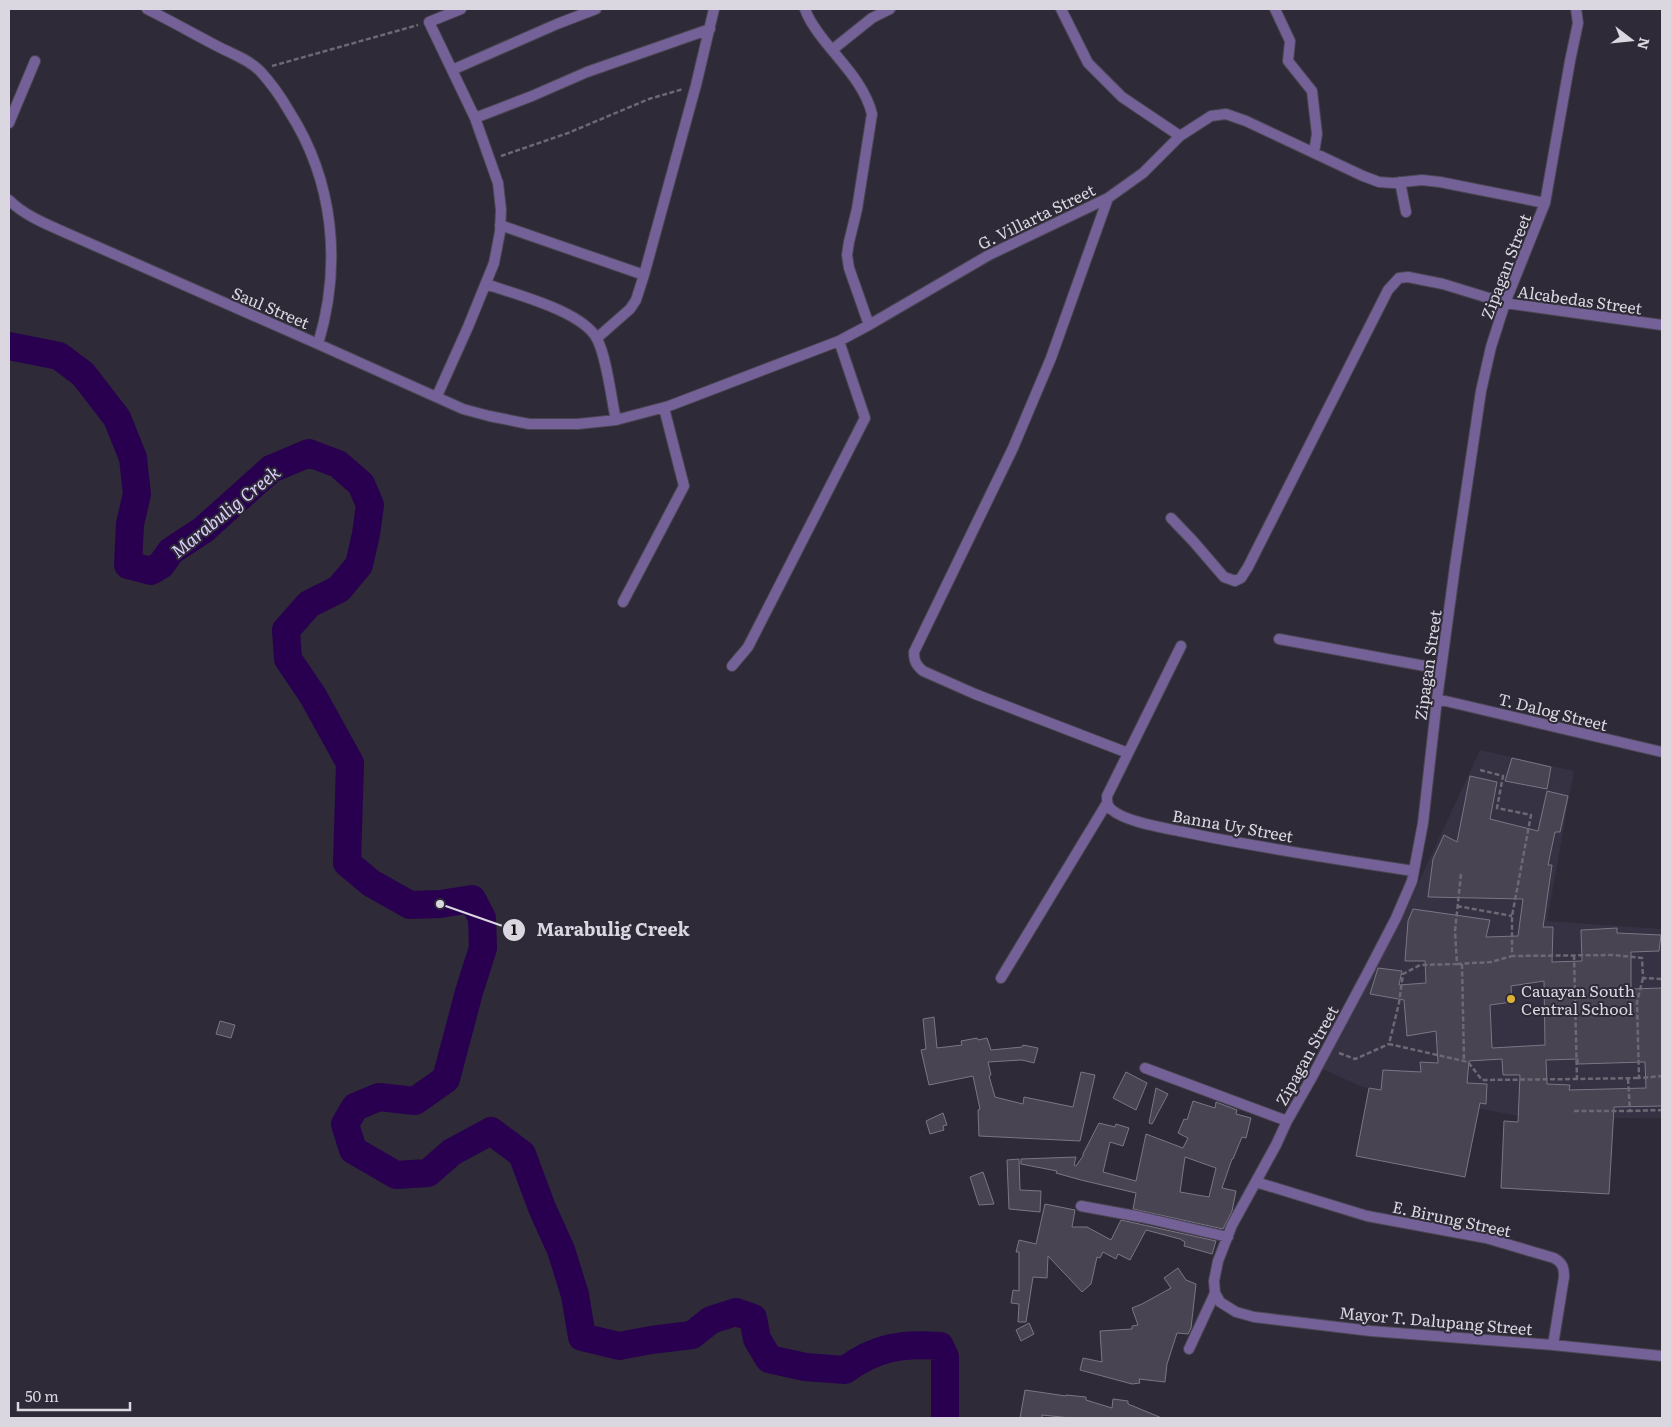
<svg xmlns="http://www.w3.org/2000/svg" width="1671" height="1427" font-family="Literata,serif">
<rect width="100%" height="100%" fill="#2e2a37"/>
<path fill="#373144" d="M1480,750L1574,771L1547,921L1662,929V1118H1530L1362,1087L1323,1069L1403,916Z"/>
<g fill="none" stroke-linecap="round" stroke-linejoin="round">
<path stroke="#28004f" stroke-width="28" d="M9,346L59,356L83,374L117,418L133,458L137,494L130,524L128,565L151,571L161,565L171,551L203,530L271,469L309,453L338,464L361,484L370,505L366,534L359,565L339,589L309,604L286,630L288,659L313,696L350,763L347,863L371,883L410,905L440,904L472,899L482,918L483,948L469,992L446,1079L415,1101L379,1097L355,1107L345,1124L353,1150L396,1175L428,1173L452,1152L491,1131L522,1154L542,1208L561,1250L575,1295L582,1337L619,1346L651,1340L692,1335L711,1320L736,1312L753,1318L757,1339L769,1359L805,1367L845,1370C876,1347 903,1343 940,1346L945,1357V1418"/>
</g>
<path fill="#484452" stroke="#7a7685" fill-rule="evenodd" d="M1512,758L1551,767L1547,789L1505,781Z
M1470,776L1497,782L1490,819L1538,831L1547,791L1568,796L1560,832H1555L1548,865H1552L1543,927H1553L1552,962L1582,961L1581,930L1617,928V933L1661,935L1659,951L1631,952V989L1662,988V1106L1614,1107L1609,1194L1501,1188L1504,1121L1518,1122L1520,1075H1503L1502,1059L1469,1061L1467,1083L1487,1084L1486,1104L1480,1103L1465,1177L1356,1156L1369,1088L1381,1090L1383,1070L1421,1072L1420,1062L1438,1063L1436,1031L1407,1036L1404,1000L1370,994L1378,968L1402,971L1399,985L1426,983L1425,961H1405L1408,921L1413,909L1490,920L1486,937L1518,936L1523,899L1428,897L1433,859L1444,835L1457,842ZM1544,981L1545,1045L1492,1048L1490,1005L1512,1002L1511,986ZM1578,1059V1064L1645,1062L1646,1088L1569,1090L1570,1085L1547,1084L1546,1060Z
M934,1017L937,1048L962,1045L961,1041L977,1038L978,1040L987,1038L991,1050L1022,1047L1023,1045L1038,1048L1034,1063L1022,1060L988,1062L991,1075L989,1076L995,1097L1023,1104L1024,1097L1073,1107L1081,1072L1095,1075L1080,1141L979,1136L978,1110L980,1109L973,1076L929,1085L921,1050L926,1049L923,1019Z
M220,1021L235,1025L231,1038L216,1034Z
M1126,1072L1147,1083L1136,1110L1113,1098Z
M1156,1088L1168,1094L1152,1124L1149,1123Z
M1193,1101L1215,1108L1216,1102L1237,1110L1236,1114L1251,1118L1246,1138L1242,1137L1233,1159H1232L1222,1188L1236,1191L1232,1211L1223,1229L1133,1209L1136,1193L1081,1180L1056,1173L1057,1171L1021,1164V1159L1076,1157L1074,1165L1076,1166L1083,1156V1154L1099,1123L1115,1127L1116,1124L1129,1128L1123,1146L1110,1142L1103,1172L1136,1181L1146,1134L1183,1148L1188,1138L1178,1133L1184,1119L1187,1120ZM1185,1157L1216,1168L1209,1197L1180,1192Z
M943,1113L947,1125L943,1126L944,1130L930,1134L926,1121Z
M1019,1159L1020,1190L1041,1191L1040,1212L1009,1209L1007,1160Z
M983,1172L994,1204L979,1205L970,1177Z
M1045,1204L1075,1210L1072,1227H1087L1111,1240L1121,1220L1216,1241L1212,1254L1184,1246L1185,1242L1180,1239L1146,1230L1130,1260L1118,1254L1116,1259L1103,1252L1100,1258L1097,1257L1091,1284L1082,1292L1048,1256L1047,1278L1033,1277L1026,1322H1018L1019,1304L1011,1303L1013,1290L1019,1291V1252H1016L1019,1240L1036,1244Z
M1178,1268L1186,1280L1196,1284L1191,1328L1188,1334L1177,1333L1167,1364L1165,1382L1139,1379L1140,1383L1132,1384L1080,1370L1083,1358L1102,1362L1100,1331L1132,1329V1326L1138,1325L1132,1308L1142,1304L1171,1288L1164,1278Z
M1029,1323L1034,1334L1021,1341L1016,1330Z
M1025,1390L1066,1396V1395L1086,1397V1400L1112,1408L1113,1399L1128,1401V1404L1162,1418H1071L1042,1415V1418H1020Z"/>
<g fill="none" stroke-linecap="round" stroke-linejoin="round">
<g stroke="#4a4652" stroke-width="12">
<path id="minor" d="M147,9C171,21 194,34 217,46C232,54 248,59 260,71C271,83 281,97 289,111C334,181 342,265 318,344
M805,9C808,19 816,30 823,39C841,62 865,85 872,114L857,209L849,242L847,255L849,268L869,325
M1061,9L1088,63L1122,97L1180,136
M1275,9L1290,41L1288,61L1312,91L1317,134L1314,153
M1576,9L1578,23L1570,61L1545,203L1505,303L1491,347L1481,391L1455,566L1437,699L1423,823L1412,881L1396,918L1368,972L1312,1077L1287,1121L1276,1145L1232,1225L1218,1261L1214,1281L1215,1293L1220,1302L1236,1312L1254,1317L1371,1331L1553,1345L1662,1356
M832,50L872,18L890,9
M452,70L557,24L596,9
M475,118L532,96L587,72L710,29
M9,123L35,61
M1400,182L1406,212
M1108,198L1051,358L1013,448L914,652C914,661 916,665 923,671L975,694L1128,753
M9,200C24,215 44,223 64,232L318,344L463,409L489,416L529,424H578L616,420L669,406L839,341L869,325L989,255L1108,198L1143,173L1180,136L1211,116L1226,114L1246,121L1363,176L1379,182L1393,183L1422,180L1440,182L1545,203
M500,225L644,275
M486,284C514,294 583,311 597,339C607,358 611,398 616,420
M597,338L630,309L636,300L644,275L696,85L714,9
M437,396L468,327L494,263L500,232L501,210L498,183L475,118L429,22L461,9
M1171,518L1193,541L1224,577L1235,581L1241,578L1248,567L1388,290L1399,278L1408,277L1443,284L1505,303L1662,325
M623,602L684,486L664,408
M1279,639L1441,669
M1181,646L1107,796C1107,802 1107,806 1112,810C1126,822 1165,828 1184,832C1260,848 1337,859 1413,871
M732,666L748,647L865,418L839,341
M1437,699L1662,752
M1001,978L1107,803
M1145,1068L1287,1121
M1256,1182L1367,1216L1486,1238L1554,1258C1563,1263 1564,1268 1564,1277L1553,1345
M1081,1206L1141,1217L1228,1237
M1189,1349L1215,1293"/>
</g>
<path stroke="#6c6874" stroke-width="2.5" stroke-dasharray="5 2.5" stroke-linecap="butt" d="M272,66L418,25
M501,156L568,133L649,99L683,89
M1480,770L1503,776L1497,808L1531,815L1512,916V956L1614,955L1642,958L1643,978L1662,979
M1461,874L1455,931L1457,964L1420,965L1403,974L1399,1003L1389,1044L1468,1062L1482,1080L1577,1079
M1457,906L1512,916
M1574,955L1577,1079L1639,1078
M1457,964L1491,962L1512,956
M1462,964L1464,1061
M1643,978L1637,1002L1639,1078L1662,1076
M1339,1053L1355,1059L1389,1044
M1628,1079L1630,1111L1662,1110
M1574,1111H1630"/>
<use href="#minor" stroke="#736197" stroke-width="10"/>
</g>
<circle fill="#ddb133" stroke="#2e2a37" stroke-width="2" cx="1511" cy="999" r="5"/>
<g text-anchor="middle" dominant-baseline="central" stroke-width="4" stroke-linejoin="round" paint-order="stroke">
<g font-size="16" fill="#dad7e0" stroke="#2e2a37">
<text transform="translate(1036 216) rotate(-26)">G. Villarta Street</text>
<text transform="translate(1505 266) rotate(-69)">Zipagan Street</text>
<text transform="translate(1580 299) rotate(8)">Alcabedas Street</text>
<text transform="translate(271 307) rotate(23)">Saul Street</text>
<text transform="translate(1427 665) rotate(-82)">Zipagan Street</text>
<text transform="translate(1553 711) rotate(14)">T. Dalog Street</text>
<text transform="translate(1233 825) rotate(10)">Banna Uy Street</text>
<text transform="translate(1306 1055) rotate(-61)">Zipagan Street</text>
<text transform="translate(1452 1218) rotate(12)">E. Birung Street</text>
<text transform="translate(1436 1320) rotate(5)">Mayor T. Dalupang Street</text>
</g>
<g font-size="16" fill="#dad7e0" stroke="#2e2a37" text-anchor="start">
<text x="1521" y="990">Cauayan South<tspan x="1521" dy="18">Central School</tspan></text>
</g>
<g font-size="18" font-style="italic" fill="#dbcefb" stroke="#2e2a37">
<text transform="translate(225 511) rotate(-39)">Marabulig Creek</text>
</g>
</g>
<path fill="none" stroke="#dad7e0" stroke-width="2" d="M440 904L514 930"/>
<g fill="#dad7e0" stroke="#2e2a37" stroke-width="2">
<circle cx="440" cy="904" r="5"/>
<circle cx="514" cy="930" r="12"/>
</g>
<g font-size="15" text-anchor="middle" font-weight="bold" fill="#111">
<text x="514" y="935">1</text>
</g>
<g font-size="18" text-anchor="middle" font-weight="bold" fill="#dad7e0" stroke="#2e2a37" stroke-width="4" stroke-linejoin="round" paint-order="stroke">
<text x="613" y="936">Marabulig Creek</text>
</g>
<rect width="1671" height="1427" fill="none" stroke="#dad7e0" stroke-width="20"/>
<g transform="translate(1631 40) rotate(106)" stroke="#2e2a37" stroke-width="4" paint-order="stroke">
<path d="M0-4L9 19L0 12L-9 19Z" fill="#dad7e0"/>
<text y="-8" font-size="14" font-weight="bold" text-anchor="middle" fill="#dad7e0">N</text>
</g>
<path d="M18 1402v8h112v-8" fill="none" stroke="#dad7e0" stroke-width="2.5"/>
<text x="25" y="1402" font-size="15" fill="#dad7e0" stroke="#2e2a37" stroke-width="4" paint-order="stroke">50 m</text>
</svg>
